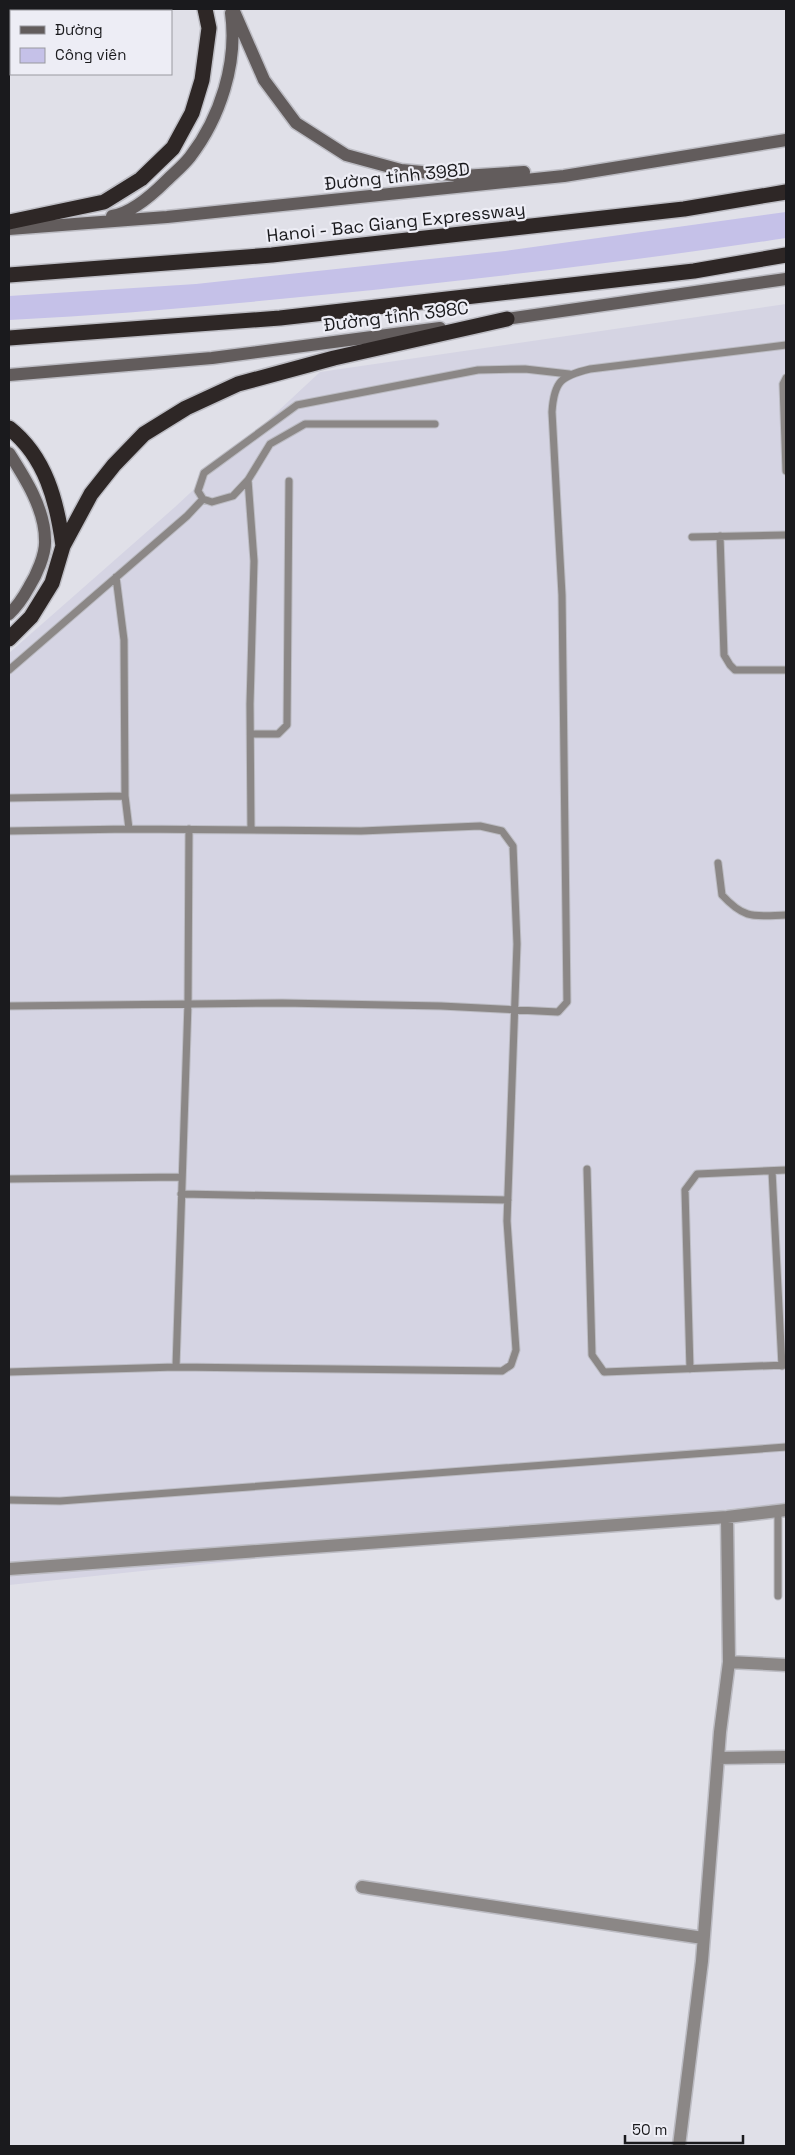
<svg xmlns="http://www.w3.org/2000/svg" width="795" height="2155" font-family="'Space Grotesk',sans-serif">
<rect width="100%" height="100%" fill="#e0e0e8"/>
<path fill="#d5d4e3" d="M786,304V1503L9,1585V653L175,507L320,372Z"/>
<path fill="#c5c1e8" d="M786,212V238C649,259 511,275 373,290C252,302 131,314 9,320V296L196,284L505,251Z"/>
<g fill="none" stroke-linecap="round" stroke-linejoin="round">
<g stroke="#bcbcc3" stroke-width="9">
<path id="lane" d="M786,378L783,384L786,471
M248,480L254,561L250,704L251,830
M203,499L212,502L233,496L248,480L270,444L305,424H435
M720,536L724,655L730,665L735,670H786
M692,537L786,535
M116,577L124,640L125,796L129,829
M9,670L187,516L203,499L198,491L204,473L297,405L478,370L525,369L569,374
M251,734H278L287,725L289,481
M9,798L125,796
M9,831L129,829L361,831L480,826L502,831L513,846L517,944L507,1221L516,1350L511,1365L502,1371L176,1367L9,1372
M718,863L722,895C745,920 754,916 786,915
M9,1006L282,1003L441,1006L558,1012L567,1002L562,595L552,412C554,381 561,376 590,369L786,345
M587,1169L592,1355L604,1372L786,1365
M772,1171L782,1366
M9,1179L182,1177
M181,1194L508,1200
M176,1367L188,1003L189,829
M690,1369L685,1190L697,1174L786,1170
M9,1500L60,1501L786,1447
M778,1511V1596"/>
</g>
<g stroke="#bcbcc3" stroke-width="15">
<path id="street" d="M9,1569L727,1517L786,1510
M729,1662L786,1665
M718,1758L786,1757
M362,1887L703,1938
M679,2146L702,1961L720,1732L729,1662L727,1517"/>
</g>
<g stroke="#bcbcc3" stroke-width="15">
<path id="secondary" d="M233,9L264,80L296,123L346,155L401,170L463,176L524,172
M112,216C132,213 152,195 166,181C174,173 183,166 190,157C220,118 238,63 231,13
M9,229L167,217L564,176L786,140
M499,320L786,279
M9,375L212,358L440,328
M9,453C25,478 45,509 45,540C46,554 36,576 29,587C23,598 18,606 9,614"/>
</g>
<g stroke="#bcbcc3" stroke-width="18">
<path id="highway" d="M9,222L104,202L141,179L173,148L192,113L202,80L209,28L205,9
M9,275L272,255L684,209L786,192
M9,338L280,318L694,271L786,255
M9,428C46,457 57,502 63,546
M9,639L31,617L52,583L63,546L91,494L114,465L144,434L186,408L238,384L334,358L507,319"/>
</g>
<use href="#lane" stroke="#8b8786" stroke-width="7"/>
<use href="#street" stroke="#8b8786" stroke-width="12"/>
<use href="#secondary" stroke="#625c5c" stroke-width="12"/>
<use href="#highway" stroke="#2e2726" stroke-width="15"/>
</g>
<g text-anchor="middle" dominant-baseline="central" stroke-width="4.5" stroke-linejoin="round" paint-order="stroke">
<g font-size="18" fill="#1a1a1d" stroke="#ededf5">
<text transform="translate(397 176) rotate(-6)">Đường tỉnh 398D</text>
<text transform="translate(396 222) rotate(-6)">Hanoi - Bac Giang Expressway</text>
<text transform="translate(396 316) rotate(-7)">Đường tỉnh 398C</text>
</g>
</g>
<rect width="795" height="2155" fill="none" stroke="#1a1a1d" stroke-width="20"/>
<rect x="10" y="10" width="162" height="65" fill="#ededf5" stroke="#99999f"/>
<rect x="20" y="26" width="25" height="8" fill="#625c5c" stroke="#99999f"/>
<text x="55" y="35" font-size="15" fill="#1a1a1d">Đường</text>
<rect x="20" y="48" width="25" height="15" fill="#c5c1e8" stroke="#99999f"/>
<text x="55" y="60" font-size="15" fill="#1a1a1d">Công viên</text>
<path d="M625 2135v8h118v-8" fill="none" stroke="#1a1a1d" stroke-width="2.5"/>
<text x="632" y="2135" font-size="15" fill="#1a1a1d" stroke="#ededf5" stroke-width="4" paint-order="stroke">50 m</text>
</svg>
